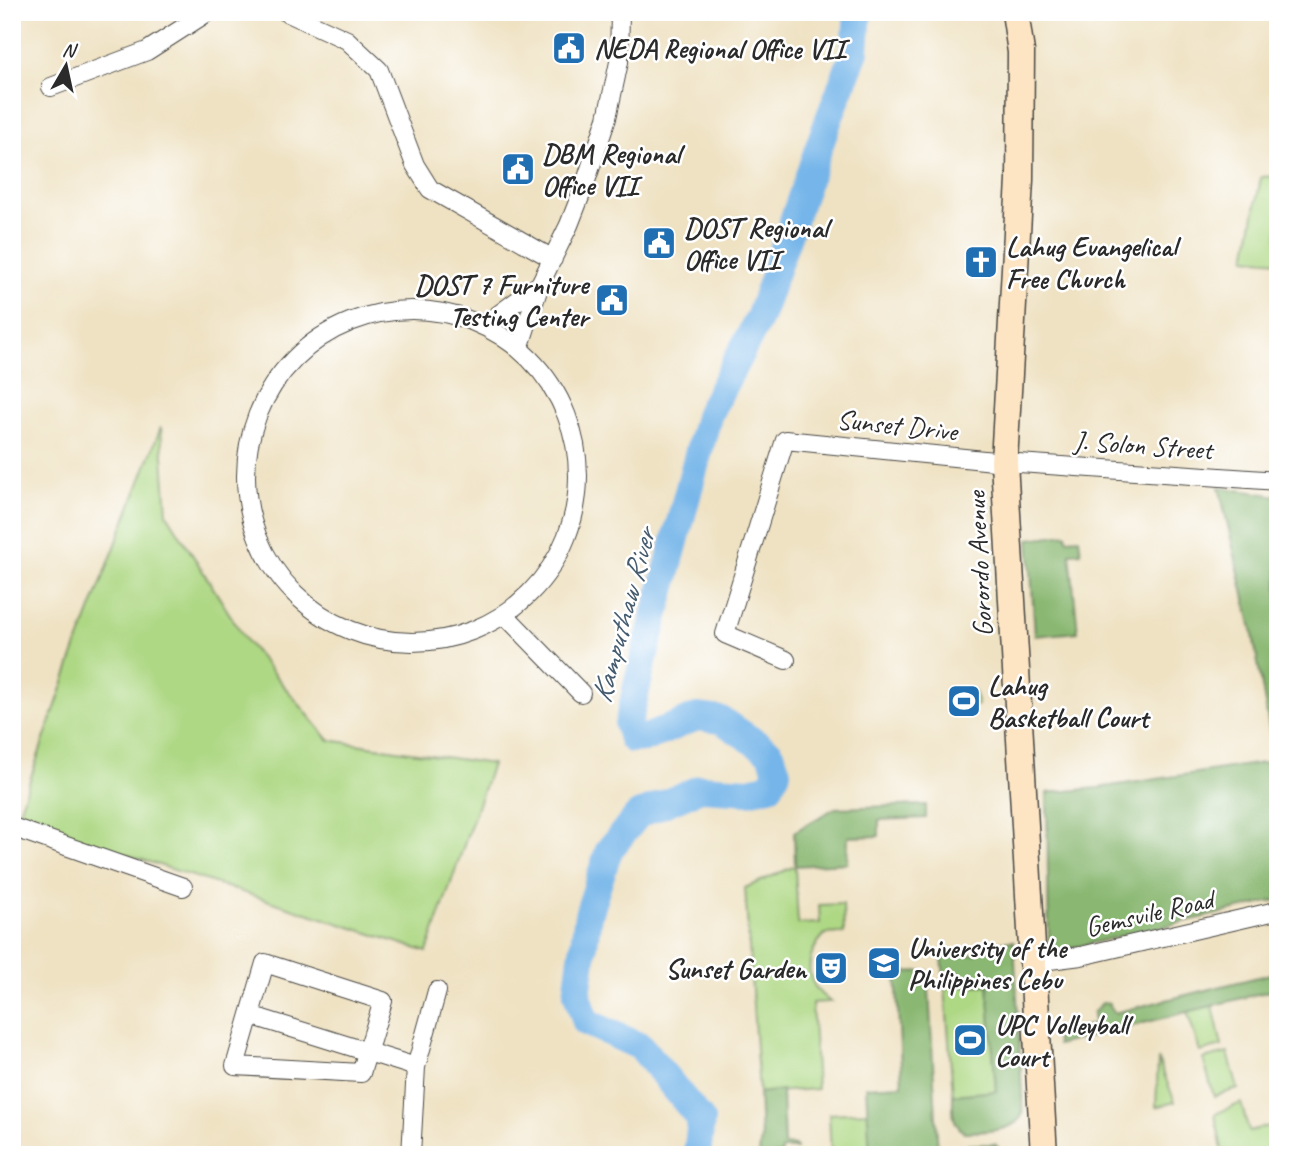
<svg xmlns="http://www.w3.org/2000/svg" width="1290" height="1167" font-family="Caveat,sans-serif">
<rect width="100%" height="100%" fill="#fff"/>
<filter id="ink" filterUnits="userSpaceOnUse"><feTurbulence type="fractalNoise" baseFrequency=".0143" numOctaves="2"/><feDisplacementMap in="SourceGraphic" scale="14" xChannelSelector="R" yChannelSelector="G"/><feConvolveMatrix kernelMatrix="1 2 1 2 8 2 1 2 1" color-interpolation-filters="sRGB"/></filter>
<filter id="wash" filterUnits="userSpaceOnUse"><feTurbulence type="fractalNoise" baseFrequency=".00686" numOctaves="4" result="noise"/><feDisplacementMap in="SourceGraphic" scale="28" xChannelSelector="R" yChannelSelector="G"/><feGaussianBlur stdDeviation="1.57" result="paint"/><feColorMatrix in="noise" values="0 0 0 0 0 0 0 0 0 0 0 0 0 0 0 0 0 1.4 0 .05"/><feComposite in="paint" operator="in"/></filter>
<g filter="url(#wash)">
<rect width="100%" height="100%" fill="#efe2c3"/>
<path fill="#aed884" stroke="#6c8258" stroke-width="2" d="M1278,176V261L1246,258L1261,177Z
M161,427L167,514L247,642L329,740L492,764L427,952L26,822L19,811L76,648Z
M974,691L978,705L953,711L950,697Z
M795,866L798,924L820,923L819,905L843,904L844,933L825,934C804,956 803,984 831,1002L812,1003L817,1089L759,1093L745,888Z
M988,984L996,1092L953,1095L945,987Z
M1213,1006L1222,1046L1200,1052L1187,1011Z
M1228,1053L1238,1089L1214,1096L1203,1059Z
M1158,1059L1175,1102L1156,1107Z
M1241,1103L1249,1131L1278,1124V1155H1223L1215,1114Z
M868,1112L870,1155H831L829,1114Z"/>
<path fill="#8ab872" stroke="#5a724e" stroke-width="2" d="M1219,487L1278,496V900L1049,953L1047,793L1098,788L1275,761L1252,629Z
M1066,534L1067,539L1079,538L1081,552L1070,553L1078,632L1035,636L1029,539Z
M926,805V818L879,820V836L848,837L847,863L795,866L794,832L835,808Z
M1014,941L1023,1113C1016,1133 983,1131 964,1132C951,1122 953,1111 953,1095L996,1091L988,985L945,987L942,957L977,954V943Z
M928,971L938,1155H870L866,1087L902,1085L896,972Z
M1278,972V989L1057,1045L1056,1034L1094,1024L1093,1013L1103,1002L1109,1003L1114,1013Z
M782,1090L784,1145L795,1146L796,1149H782L781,1155H759L761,1138L759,1093Z
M995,1144L1001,1150L1018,1155H956L959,1148L965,1145Z"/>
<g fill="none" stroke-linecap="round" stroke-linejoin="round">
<path stroke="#75b5e9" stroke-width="28" d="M697,1155L701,1120L641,1047L586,1022L577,994L588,915L609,850L638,815L701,788L749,791L770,786L777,772L771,753L721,720L697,717L646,738L632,739L628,725L641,669L709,413L759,318L827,124L855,51L858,12"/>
</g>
</g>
<g filter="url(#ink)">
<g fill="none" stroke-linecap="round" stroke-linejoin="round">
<g stroke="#484642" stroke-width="20">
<path id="street" d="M286,12L347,40L379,70L415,165L430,189L553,259
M51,87L147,51L208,12
M246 476a166 166 0 1 1 332 0a166 166 0 1 1-332 0Z
M483,326L540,284
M519,349L540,284L569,225L585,184L607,118L619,62L620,12
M504,614L581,693
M786,660L725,634L785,440L1004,462L1278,481
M12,827L183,887
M1034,962L1081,956L1276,911
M265,963L383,1001L361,1073L235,1066Z
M250,1015L416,1067
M411,1155L416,1067L437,991"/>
</g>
<g stroke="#484642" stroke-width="29">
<path id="secondary" d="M1015,12L1021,52L1020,180L1004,462L1044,1155"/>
</g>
<use href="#street" stroke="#fff" stroke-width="18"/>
<use href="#secondary" stroke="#fde5c4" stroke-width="26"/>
</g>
</g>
<defs>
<g id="civic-square" transform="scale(1.75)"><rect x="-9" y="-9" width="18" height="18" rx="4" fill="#1f6fb2" stroke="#fff"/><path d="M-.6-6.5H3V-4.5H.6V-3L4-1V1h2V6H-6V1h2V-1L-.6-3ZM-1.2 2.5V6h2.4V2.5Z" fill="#fff"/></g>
<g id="church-square" transform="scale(1.75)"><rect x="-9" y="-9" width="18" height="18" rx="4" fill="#1f6fb2" stroke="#fff"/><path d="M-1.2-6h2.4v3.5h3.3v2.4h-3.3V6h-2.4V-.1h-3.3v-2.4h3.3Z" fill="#fff"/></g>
<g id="stadium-square" transform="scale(1.75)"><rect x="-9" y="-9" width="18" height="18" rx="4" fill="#1f6fb2" stroke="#fff"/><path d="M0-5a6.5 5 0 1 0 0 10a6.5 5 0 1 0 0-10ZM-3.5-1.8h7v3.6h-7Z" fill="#fff"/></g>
<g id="university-square" transform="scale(1.75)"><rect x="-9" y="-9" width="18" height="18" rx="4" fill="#1f6fb2" stroke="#fff"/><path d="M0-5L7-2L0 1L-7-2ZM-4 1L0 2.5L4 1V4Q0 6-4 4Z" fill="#fff"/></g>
<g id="theatre-square" transform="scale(1.75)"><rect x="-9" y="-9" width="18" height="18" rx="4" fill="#1f6fb2" stroke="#fff"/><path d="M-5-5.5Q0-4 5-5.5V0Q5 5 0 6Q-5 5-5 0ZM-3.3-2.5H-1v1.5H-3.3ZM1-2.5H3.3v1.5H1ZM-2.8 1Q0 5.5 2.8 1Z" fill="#fff"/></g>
</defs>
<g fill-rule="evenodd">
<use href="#civic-square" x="569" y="48"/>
<use href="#civic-square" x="518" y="169"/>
<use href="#civic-square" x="659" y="243"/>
<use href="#church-square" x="981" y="262"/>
<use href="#civic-square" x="612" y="300"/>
<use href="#stadium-square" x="964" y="701"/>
<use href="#university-square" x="884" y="963"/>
<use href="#theatre-square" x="831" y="968"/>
<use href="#stadium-square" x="970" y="1040"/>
</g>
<g text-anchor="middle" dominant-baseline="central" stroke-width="5" stroke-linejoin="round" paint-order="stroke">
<g font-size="28" font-weight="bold" fill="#2b2b2b" stroke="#fff" text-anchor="start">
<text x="594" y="48">NEDA Regional Office VII</text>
<text x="542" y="153">DBM Regional<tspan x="542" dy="32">Office VII</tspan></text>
<text x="684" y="227">DOST Regional<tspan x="684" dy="32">Office VII</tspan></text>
<text x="1006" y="246">Lahug Evangelical<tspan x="1006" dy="32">Free Church</tspan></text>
<text x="588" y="284" text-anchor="end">DOST 7 Furniture<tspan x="588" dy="32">Testing Center</tspan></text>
<text x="988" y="685">Lahug<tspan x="988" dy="32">Basketball Court</tspan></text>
<text x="908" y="947">University of the<tspan x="908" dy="32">Philippines Cebu</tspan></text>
<text x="806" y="968" text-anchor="end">Sunset Garden</text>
<text x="995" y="1024">UPC Volleyball<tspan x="995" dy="32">Court</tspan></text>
</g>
<g font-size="28" fill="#2b2b2b" stroke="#fff">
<text transform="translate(897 425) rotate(6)">Sunset Drive</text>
<text transform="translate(1143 445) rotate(4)">J. Solon Street</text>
<text transform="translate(979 564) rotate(-93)">Gorordo Avenue</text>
<text transform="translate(1149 913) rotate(-13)">Gemsvile Road</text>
</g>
<g font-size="30" font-style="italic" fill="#455b6e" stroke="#fff">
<text transform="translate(623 616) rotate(-75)">Kamputhaw River</text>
</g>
</g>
<rect width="1290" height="1167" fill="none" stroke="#fff" stroke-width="42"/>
<g transform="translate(66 66) rotate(9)" stroke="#ffffff" stroke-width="5" paint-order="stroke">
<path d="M0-5L12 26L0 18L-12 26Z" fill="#2b2b2b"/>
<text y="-10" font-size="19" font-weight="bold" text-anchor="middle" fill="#2b2b2b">N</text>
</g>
</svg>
